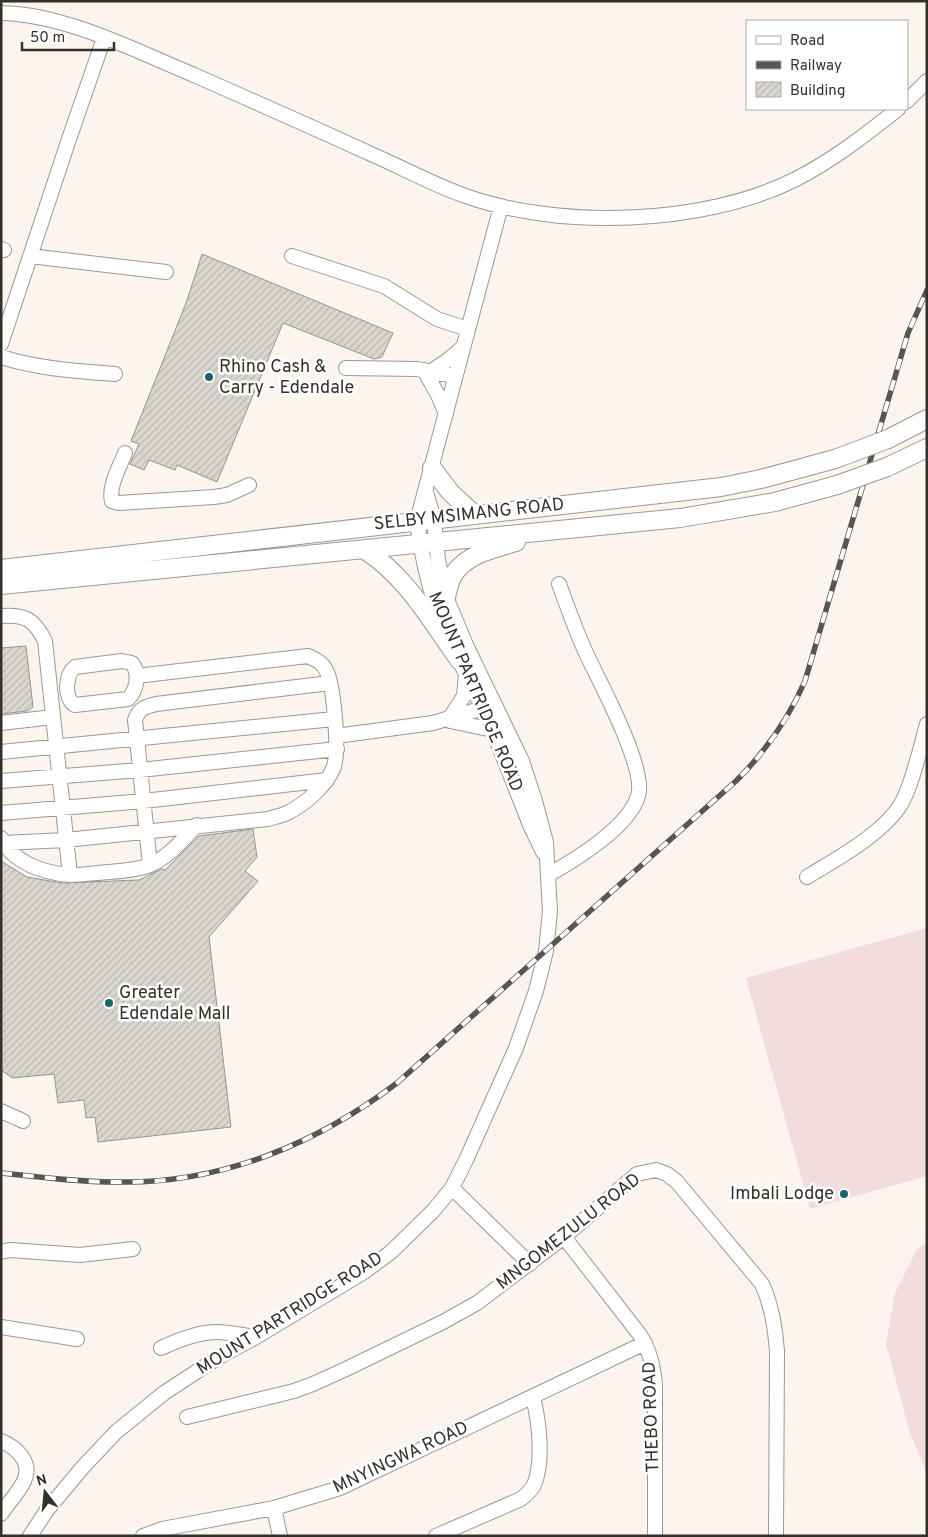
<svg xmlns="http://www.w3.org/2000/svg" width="928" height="1537" font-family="Overpass,sans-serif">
<defs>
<pattern id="building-hatch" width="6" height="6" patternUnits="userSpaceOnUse" patternTransform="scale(1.25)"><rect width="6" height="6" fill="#d8d6ce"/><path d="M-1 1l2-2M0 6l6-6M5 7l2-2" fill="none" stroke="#bab8b1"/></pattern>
</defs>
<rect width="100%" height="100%" fill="#fcf5ee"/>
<path fill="#f2dce0" d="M927,928V1176L810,1209L746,978Z
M927,1242V1473L910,1433L886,1344L895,1293L917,1249Z"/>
<path fill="url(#building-hatch)" stroke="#98958d" d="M202,254L393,333L382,357L374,359L283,323L217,482L177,465L175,470L149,460L144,470L130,464L139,444L131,441L186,303Z
M26,646L33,707L27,711L1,714V648Z
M253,829L257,857L245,871L258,881L209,937L231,1127L98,1142L95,1117L86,1118L84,1100L58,1103L54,1074L12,1078L1,1070V861L27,877L62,883L139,880L162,869L165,870L199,836Z"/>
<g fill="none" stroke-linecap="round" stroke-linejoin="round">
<g stroke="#9e9792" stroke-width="16">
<path id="minor" d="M1,13C65,14 136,51 194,75C253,101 312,127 371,154C401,167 432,184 463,195C558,230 704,225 794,180C832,161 865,135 898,109
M907,101L927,81
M1,249L4,250
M30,256L166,272
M292,256L384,286L437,319L468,329
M1,344L69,139L104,38
M1,357C39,369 76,371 115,374
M346,368L417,369L455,376
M424,370L438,395L446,414
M430,372L448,360L463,347
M125,453C120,466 108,487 112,501L119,503L214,497L227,495L249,485
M1,616C25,614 34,619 45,641L70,875
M445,631C430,595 422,559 417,521L501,206
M455,652L488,718L530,825L543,852
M122,661L132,663C140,674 137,690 128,699L75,705C64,699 65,675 75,667Z
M449,719L464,696L466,674
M450,721L493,730
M1,723L53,717
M336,736L433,723L490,706
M1,752L334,719
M1,781L140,770L337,749
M1,813L144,801L327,780
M1,838C13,863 44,873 70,875C82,875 96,873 108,872C122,871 138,870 150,865C169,857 183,839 197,825
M3,843L66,840L268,819C274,817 281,816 287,813C304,805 325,787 333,769C340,754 334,685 326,670C322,662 316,660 308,656L145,675
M150,865L135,720C139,708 145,707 156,704L330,683
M548,875C575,860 629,827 638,796C647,769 600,683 587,655C576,632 568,608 559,584
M807,877C836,859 883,834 901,804C912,786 921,745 927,724
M1,1111L23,1121
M452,1188L530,1264
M564,1237L640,1335C650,1351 653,1365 655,1384V1536
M1,1252L10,1250L80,1255L133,1249
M1,1327L77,1339
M161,1348C178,1340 199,1332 217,1332C230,1332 244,1336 256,1337
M187,1417L294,1391L313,1384L346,1369L443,1322L477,1303L564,1237L637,1174L656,1170L667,1174L677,1182L762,1284C772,1306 775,1328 777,1351L776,1536
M1,1441C16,1447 33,1462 24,1481C19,1492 8,1503 1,1514
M274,1508L280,1536
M30,1536L47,1510L83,1467L116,1432L164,1393L219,1357L256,1337L364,1272L391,1252L433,1211L452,1188L466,1160L516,1048L536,991L546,951L550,911L546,842L535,801L522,761L466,645L446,597L438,560L434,519L426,492
M143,1536L162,1529L274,1508L340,1488L645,1343
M436,1536L521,1499C526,1495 531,1491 534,1485C544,1461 539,1421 533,1397"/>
</g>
<g stroke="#9e9792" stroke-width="20">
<path id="major" d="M888,439L927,419
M887,467L927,448
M432,468L450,492L475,515
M365,550C407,577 431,621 460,661
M1,569L721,487L761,479L835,459
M1,585L680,518L775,502L837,485
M446,597C448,588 450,578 456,571C470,553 496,548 516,542"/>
</g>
<use href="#minor" stroke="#fff" stroke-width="14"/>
<use href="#major" stroke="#fff" stroke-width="18"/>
<g stroke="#595552" stroke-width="5.5">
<path id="rail" d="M1,1173C43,1177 85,1183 126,1182C226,1182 319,1142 397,1083L736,781C766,751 788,720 805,681L908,333L927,290"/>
</g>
<use href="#rail" stroke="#fff" stroke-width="4" stroke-dasharray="11" stroke-linecap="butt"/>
<g stroke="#9e9792" stroke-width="20" stroke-linecap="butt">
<path id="major-bridge" d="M835,459L888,439
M837,485L887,467"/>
</g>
<use href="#major-bridge" stroke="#fff" stroke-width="18"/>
</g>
<g fill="#18656e" stroke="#fff" stroke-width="2">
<circle cx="209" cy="377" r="5"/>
<circle cx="109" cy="1003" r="5"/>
<circle cx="844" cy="1194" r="5"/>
</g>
<g text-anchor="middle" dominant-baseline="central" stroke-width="5" stroke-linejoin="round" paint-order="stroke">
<g font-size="18" fill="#33302e" stroke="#fff" text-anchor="start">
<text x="219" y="367">Rhino Cash &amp;<tspan x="219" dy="21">Carry - Edendale</tspan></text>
<text x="119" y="993">Greater<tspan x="119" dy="21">Edendale Mall</tspan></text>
<text x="834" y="1194" text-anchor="end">Imbali Lodge</text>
</g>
<g font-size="18" fill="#33302e" stroke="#fff">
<text transform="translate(469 515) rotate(-6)">SELBY MSIMANG ROAD</text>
<text transform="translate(475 692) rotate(67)">MOUNT PARTRIDGE ROAD</text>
<text transform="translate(569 1232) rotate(-38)">MNGOMEZULU ROAD</text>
<text transform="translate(290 1314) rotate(-32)">MOUNT PARTRIDGE ROAD</text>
<text transform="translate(652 1417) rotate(-92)">THEBO ROAD</text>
<text transform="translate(401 1458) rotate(-25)">MNYINGWA ROAD</text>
</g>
</g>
<rect width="928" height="1537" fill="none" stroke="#33302e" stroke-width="5"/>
<rect x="746" y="20" width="162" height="90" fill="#ffffff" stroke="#adacab"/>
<rect x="756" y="36" width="25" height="8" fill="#ffffff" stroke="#adacab"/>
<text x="790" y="45" font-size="15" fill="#33302e">Road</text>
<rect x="756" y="61" width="25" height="8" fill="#595552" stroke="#adacab"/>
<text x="790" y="70" font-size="15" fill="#33302e">Railway</text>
<rect x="756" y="82" width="25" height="15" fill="url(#building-hatch)" stroke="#adacab"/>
<text x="790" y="95" font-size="15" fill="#33302e">Building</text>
<g transform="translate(45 1492) rotate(344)" stroke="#ffffff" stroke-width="4" paint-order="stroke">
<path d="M0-4L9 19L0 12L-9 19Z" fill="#33302e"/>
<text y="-8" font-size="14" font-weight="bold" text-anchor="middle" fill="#33302e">N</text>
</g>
<path d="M22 42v8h92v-8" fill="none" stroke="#33302e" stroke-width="2.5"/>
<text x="30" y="42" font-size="15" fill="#33302e" stroke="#ffffff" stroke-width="4" paint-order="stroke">50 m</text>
</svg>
